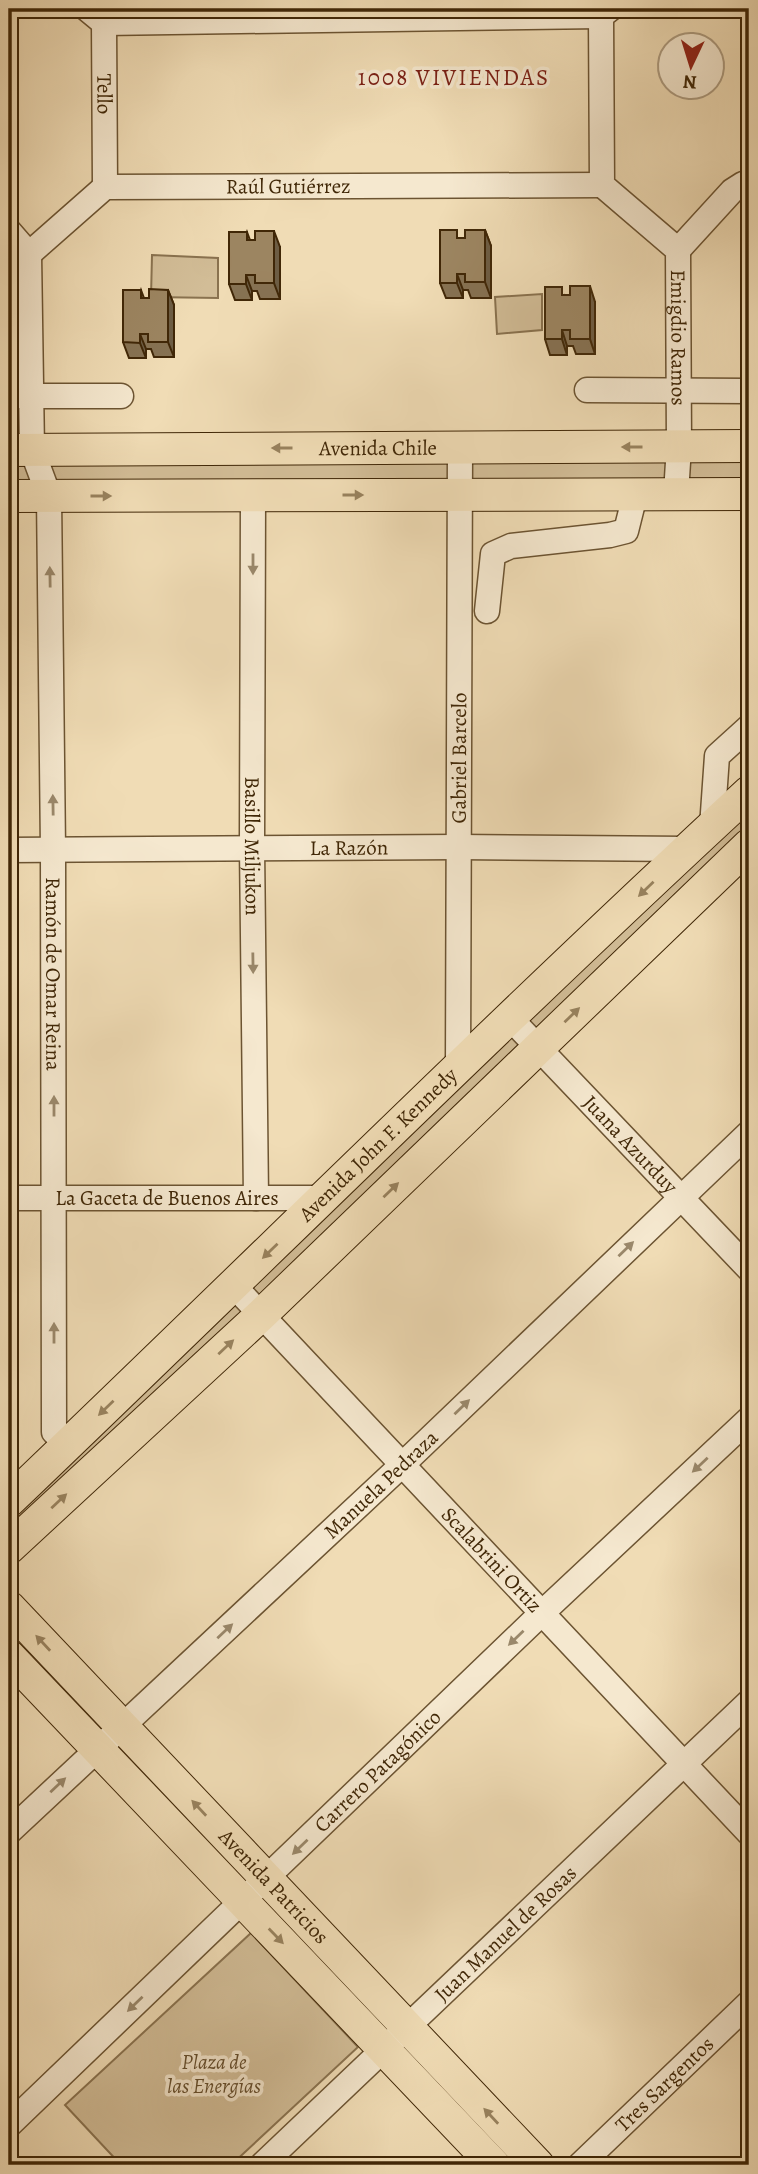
<svg xmlns="http://www.w3.org/2000/svg" width="758" height="2174" font-family="Alegreya,serif">
<rect width="100%" height="100%" fill="#f0dcb5"/>
<filter id="stains"><feTurbulence type="fractalNoise" baseFrequency=".00286" numOctaves="4"/><feColorMatrix values="0 0 0 0 .2 0 0 0 0 .09 0 0 0 0 .02 0 0 0 .5 -.17"/></filter>
<radialGradient id="worn" r=".72"><stop offset=".6" stop-color="#630" stop-opacity="0"/><stop offset="1" stop-color="#630" stop-opacity=".3"/></radialGradient>
<path fill="#d2bd97" stroke="#89724f" stroke-width="2" d="M152,255L218,258V298L151,297Z
M542,294V330L497,334L495,297Z
M749,446V494L9,496V450Z
M749,792V845L9,1548V1501Z
M251,1933L358,2047L231,2165H121L65,2105Z"/>
<g fill="none" stroke-linecap="round" stroke-linejoin="round">
<g stroke="#6c5432" stroke-width="27">
<g id="minor">
<path id="s1" d="M87,9L104,23L105,187"/>
<path id="s2" d="M610,9L601,16L602,185L678,250L679,446L676,494"/>
<path d="M104,23L601,16"/>
<path id="s3" d="M9,231L29,254L105,187L602,185"/>
<path d="M678,250L732,191L743,184H749"/>
<path id="s4" d="M29,254L32,450L49,496L53,850L54,1432L67,1445"/>
<path d="M587,390L749,391"/>
<path d="M9,396H121"/>
<path id="s5" d="M253,496L252,847L256,1198"/>
<path d="M487,611L493,554L511,546L610,535L626,531L635,495"/>
<path d="M712,827L717,756L749,727"/>
<path id="s6" d="M9,850L459,847L687,849"/>
<path id="s7" d="M511,1019L749,1269"/>
<path id="s8" d="M458,1068L460,447"/>
<path id="s9" d="M9,1198H323"/>
<path id="s10" d="M234,1286L749,1833"/>
<path id="s11" d="M9,1832L403,1464L749,1133"/>
<path id="s12" d="M9,2125L543,1612L749,1419"/>
<path id="s13" d="M262,2165L749,1702"/>
<path id="s14" d="M580,2165L749,2003"/>
</g>
</g>
<g stroke="#402707" stroke-width="34">
<g id="major">
<path id="s15" d="M9,450L749,446"/>
<path d="M9,496L749,494"/>
<path id="s16" d="M9,1501C256,1265 498,1024 749,792"/>
<path d="M9,1548L261,1315L749,845"/>
<path id="s17" d="M9,1607L538,2165"/>
<path d="M9,1656L494,2165"/>
</g>
</g>
<use href="#minor" stroke="#f5e8cf" stroke-width="24"/>
<use href="#major" stroke="#f0dcb5" stroke-width="32"/>
</g>
<path fill="#867253" stroke="#402707" stroke-width="2" d="M485,230L491,246V298H471L468,290H463V298H446L440,283L460,238H465Z
M247,232L250,240L280,247V299H260L257,291H252V300H235L229,284Z
M141,290L144,298H149L168,290L174,305V357H154L151,349H146V358H129L123,342Z
M565,295L595,302V354H576L573,346H567V355H550L545,339Z"/>
<path fill="#6d5d44" stroke="#402707" stroke-width="2" d="M485,230L491,246V298L485,282Z
M274,231L280,247V299L274,283Z
M457,274L463,290V298L457,283Z
M246,275L252,291V300L246,284Z
M590,286L595,302V354L590,339Z
M168,290L174,305V357L168,342Z
M562,330L567,346V355L562,339Z
M140,334L146,349V358L140,343Z"/>
<path fill="#9c8561" stroke="#402707" stroke-width="2" d="M440,230H457V238H465V230H485V282H465V274H457V283H440Z
M255,231H274V283H255V275H246V284H229V232H247V240H255Z
M570,286H590V339H570V330H562V339H545V287H562V295H570Z
M149,289L168,290V342H148V334H140V343L123,342V290H141V298H149Z"/>
<defs><path id="oneway-solid" d="M-6-.8H1V-3.2L6.5 0L1 3.2V.8H-6Z" transform="scale(1.75)"/></defs>
<g fill="#98825e">
<use href="#oneway-solid" transform="translate(632 447) rotate(180)"/>
<use href="#oneway-solid" transform="translate(282 448) rotate(180)"/>
<use href="#oneway-solid" transform="translate(353 495)"/>
<use href="#oneway-solid" transform="translate(101 496)"/>
<use href="#oneway-solid" transform="translate(646 889) rotate(136)"/>
<use href="#oneway-solid" transform="translate(572 1015) rotate(-44)"/>
<use href="#oneway-solid" transform="translate(391 1190) rotate(-44)"/>
<use href="#oneway-solid" transform="translate(270 1251) rotate(136)"/>
<use href="#oneway-solid" transform="translate(226 1347) rotate(-43)"/>
<use href="#oneway-solid" transform="translate(106 1408) rotate(136)"/>
<use href="#oneway-solid" transform="translate(59 1501) rotate(-43)"/>
<use href="#oneway-solid" transform="translate(43 1643) rotate(-133)"/>
<use href="#oneway-solid" transform="translate(199 1808) rotate(-133)"/>
<use href="#oneway-solid" transform="translate(276 1936) rotate(46)"/>
<use href="#oneway-solid" transform="translate(491 2116) rotate(-133)"/>
</g>
<g fill="#9a886b">
<use href="#oneway-solid" transform="translate(253 564) rotate(90)"/>
<use href="#oneway-solid" transform="translate(50 577) rotate(-91)"/>
<use href="#oneway-solid" transform="translate(53 805) rotate(-91)"/>
<use href="#oneway-solid" transform="translate(253 963) rotate(89)"/>
<use href="#oneway-solid" transform="translate(54 1106) rotate(-90)"/>
<use href="#oneway-solid" transform="translate(626 1249) rotate(-44)"/>
<use href="#oneway-solid" transform="translate(54 1333) rotate(-90)"/>
<use href="#oneway-solid" transform="translate(462 1407) rotate(-44)"/>
<use href="#oneway-solid" transform="translate(700 1465) rotate(137)"/>
<use href="#oneway-solid" transform="translate(225 1631) rotate(-43)"/>
<use href="#oneway-solid" transform="translate(516 1638) rotate(136)"/>
<use href="#oneway-solid" transform="translate(58 1785) rotate(-43)"/>
<use href="#oneway-solid" transform="translate(300 1847) rotate(136)"/>
<use href="#oneway-solid" transform="translate(135 2004) rotate(136)"/>
</g>
<g text-anchor="middle" dominant-baseline="central" stroke-width="7" stroke-linejoin="round" paint-order="stroke">
<g font-size="21" fill="#402707" stroke="#f5e8cf">
<text stroke="none"><textPath href="#s1" startOffset="93">Tello</textPath></text>
<text stroke="none"><textPath href="#s3" startOffset="315">Raúl Gutiérrez</textPath></text>
<text stroke="none"><textPath href="#s2" startOffset="368">Emigdio Ramos</textPath></text>
<text stroke="none"><textPath href="#s15" startOffset="369">Avenida Chile</textPath></text>
<text stroke="none"><textPath href="#s8" startOffset="310">Gabriel Barcelo</textPath></text>
<text stroke="none"><textPath href="#s5" startOffset="350">Basillo Miljukon</textPath></text>
<text stroke="none"><textPath href="#s6" startOffset="340">La Razón</textPath></text>
<text stroke="none"><textPath href="#s4" startOffset="723">Ramón de Omar Reina</textPath></text>
<text stroke="none"><textPath href="#s7" startOffset="173">Juana Azurduy</textPath></text>
<text stroke="none"><textPath href="#s16" startOffset="513">Avenida John F. Kennedy</textPath></text>
<text stroke="none"><textPath href="#s9" startOffset="158">La Gaceta de Buenos Aires</textPath></text>
<text stroke="none"><textPath href="#s11" startOffset="509">Manuela Pedraza</textPath></text>
<text stroke="none"><textPath href="#s10" startOffset="376">Scalabrini Ortiz</textPath></text>
<text stroke="none"><textPath href="#s12" startOffset="511">Carrero Patagónico</textPath></text>
<text stroke="none"><textPath href="#s17" startOffset="385">Avenida Patricios</textPath></text>
<text stroke="none"><textPath href="#s13" startOffset="336">Juan Manuel de Rosas</textPath></text>
<text stroke="none"><textPath href="#s14" startOffset="117">Tres Sargentos</textPath></text>
</g>
<g font-size="21" font-style="italic" fill="#644c2b" stroke="#f5e8cf">
<text x="214" y="2062">Plaza de<tspan x="214" dy="24">las Energías</tspan></text>
</g>
<g font-size="23" letter-spacing="2" fill="#7a1f14" stroke="#f5e8cf">
<text x="454" y="77">1008 VIVIENDAS</text>
</g>
</g>
<rect width="758" height="2174" fill="none" stroke="#f0dcb5" stroke-width="35"/>
<rect x="10" y="10" width="737" height="2153" fill="none" stroke="#402707" stroke-width="3.5"/>
<rect x="18" y="18" width="723" height="2139" fill="none" stroke="#402707" stroke-width="2"/>
<g transform="translate(691 66) rotate(184)"><circle r="33" fill="#f5e8cf" stroke="#ad9b7f" stroke-width="2"/>
<path d="M0-5L12 26L0 18L-12 26Z" fill="#8f2418"/>
<text y="-10" font-size="19" font-weight="bold" text-anchor="middle" fill="#402707">N</text>
</g>
<rect width="100%" height="100%" filter="url(#stains)"/>
<rect width="100%" height="100%" fill="url(#worn)"/>
</svg>
